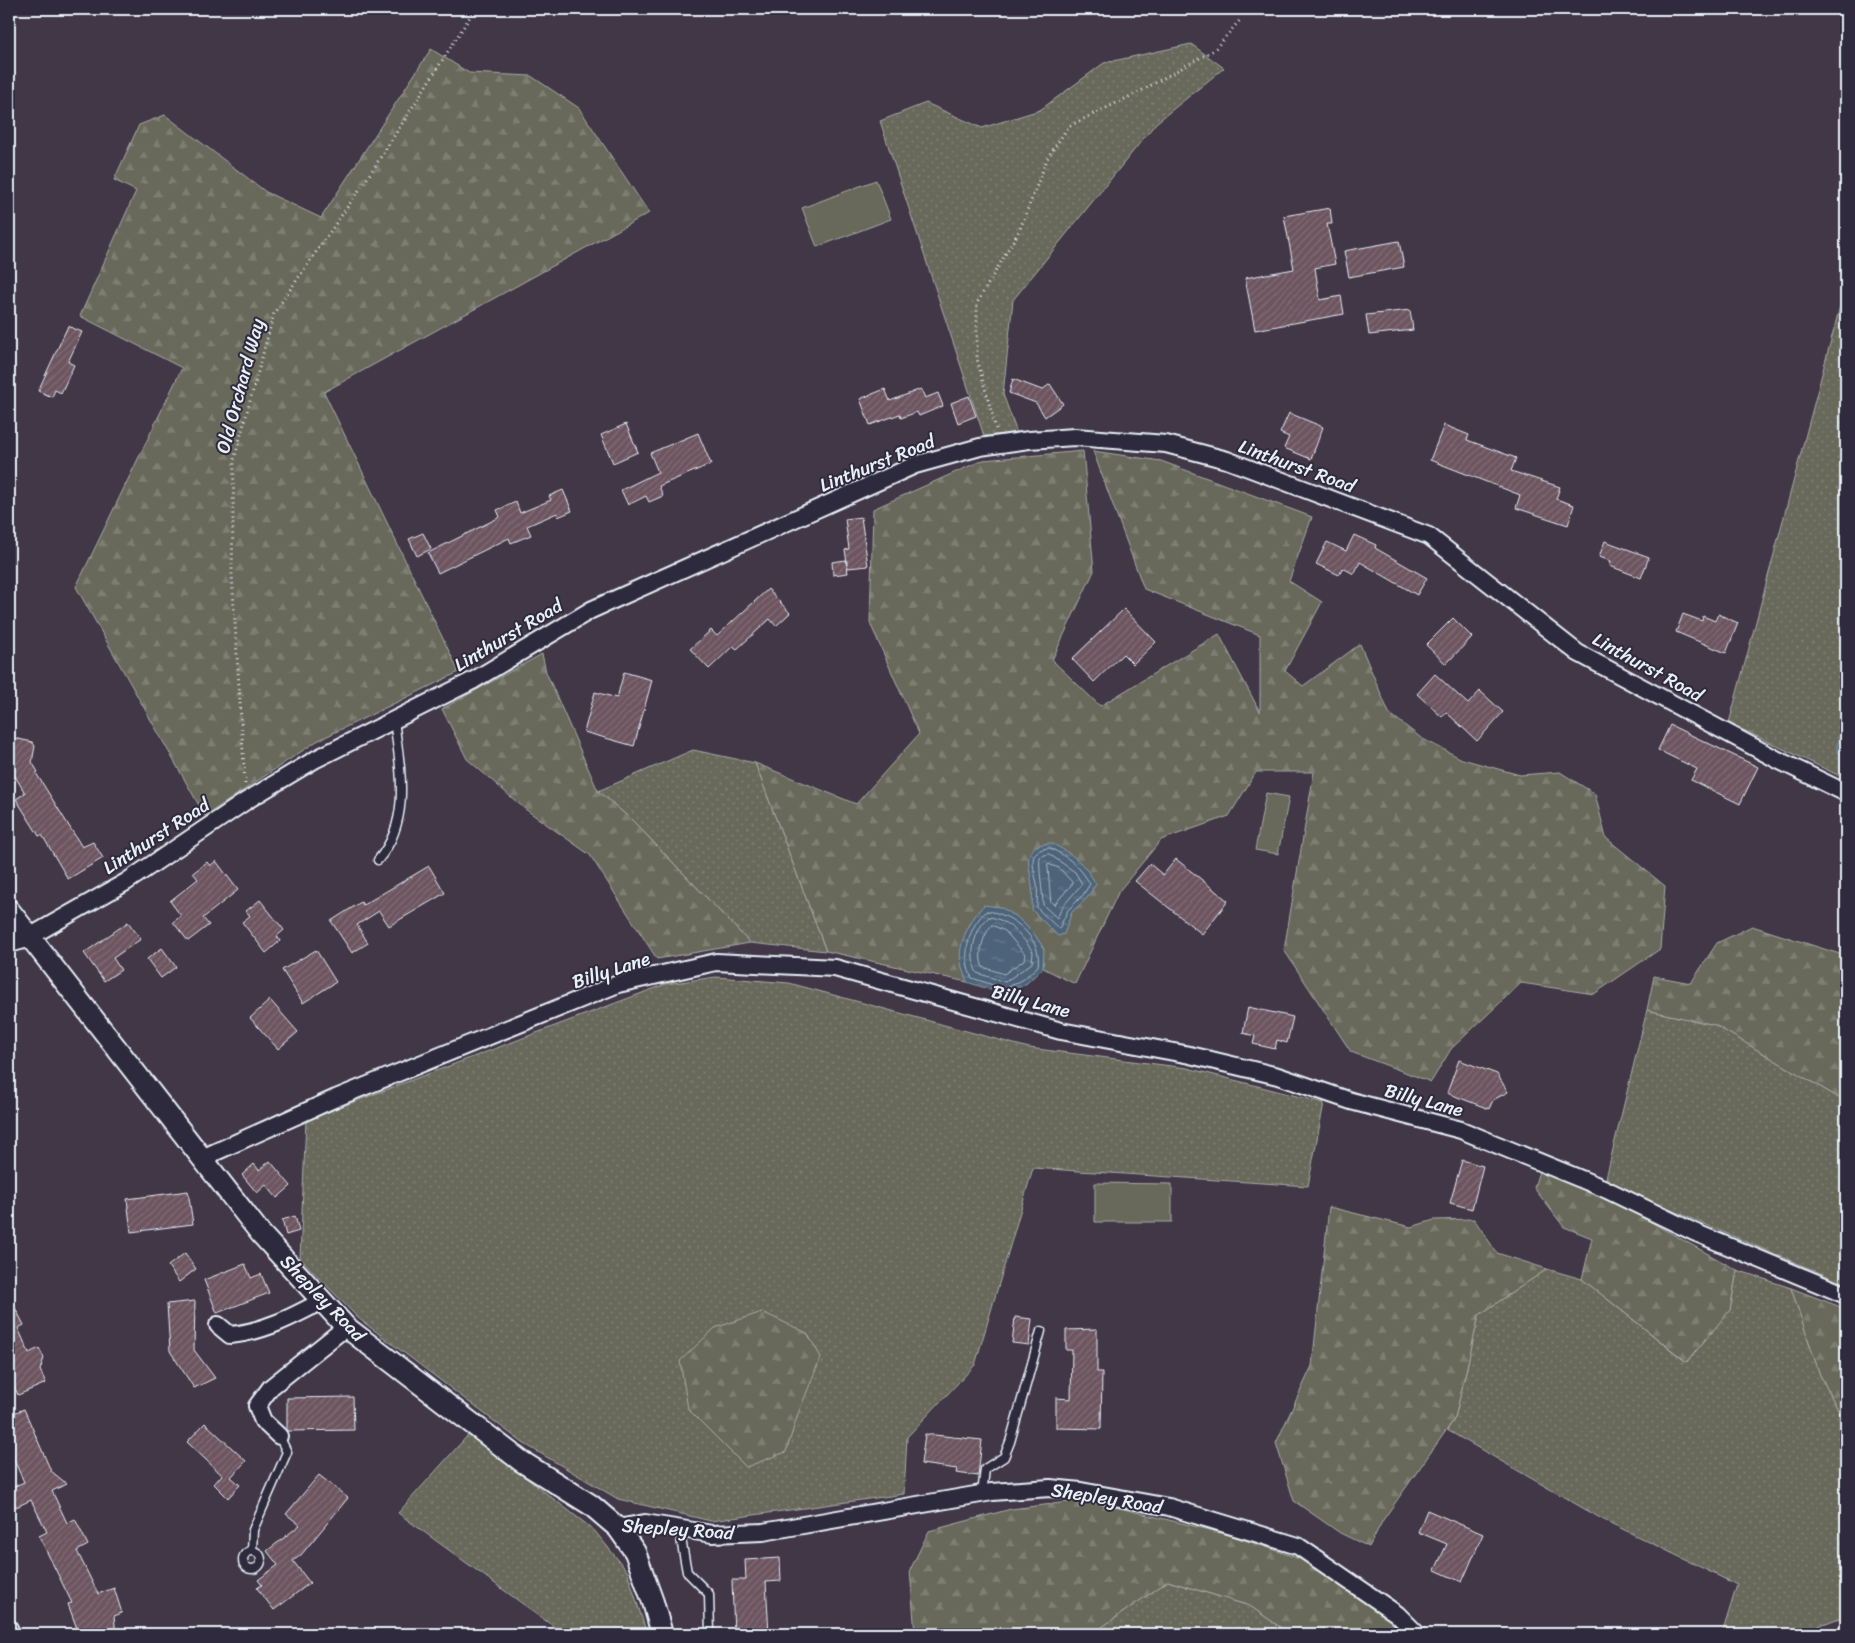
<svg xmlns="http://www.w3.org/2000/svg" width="1855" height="1643" font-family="Sriracha,sans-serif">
<defs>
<pattern id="grass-dots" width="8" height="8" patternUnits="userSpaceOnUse" patternTransform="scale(1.25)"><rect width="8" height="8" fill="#67695a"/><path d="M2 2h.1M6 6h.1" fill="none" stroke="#7d7f72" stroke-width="1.8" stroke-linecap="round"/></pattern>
<pattern id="forest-firs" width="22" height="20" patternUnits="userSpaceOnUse" patternTransform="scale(1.25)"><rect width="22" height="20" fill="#67695a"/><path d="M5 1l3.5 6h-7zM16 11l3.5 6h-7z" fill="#7d7f72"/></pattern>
<pattern id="water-ripples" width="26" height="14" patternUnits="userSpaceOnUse" patternTransform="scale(1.25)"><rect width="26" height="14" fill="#4e6479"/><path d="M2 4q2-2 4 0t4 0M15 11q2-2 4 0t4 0" fill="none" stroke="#687b8d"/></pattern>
<pattern id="building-hatch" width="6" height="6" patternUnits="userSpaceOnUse" patternTransform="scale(1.25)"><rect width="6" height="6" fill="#6c545f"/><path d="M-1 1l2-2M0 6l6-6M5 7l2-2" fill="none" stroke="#816d77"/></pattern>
</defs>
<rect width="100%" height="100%" fill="#413747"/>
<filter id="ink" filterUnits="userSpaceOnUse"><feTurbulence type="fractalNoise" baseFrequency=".02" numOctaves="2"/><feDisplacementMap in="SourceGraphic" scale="10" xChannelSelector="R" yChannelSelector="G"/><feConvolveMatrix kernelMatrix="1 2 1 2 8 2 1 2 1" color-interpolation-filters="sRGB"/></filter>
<g filter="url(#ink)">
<path fill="url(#grass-dots)" stroke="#a8ada9" d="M1191,44L1224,68L1156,123L1013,300L1003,394L1017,433L984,436L880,121L926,103L982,128L1040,110L1104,63Z
M1843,295L1846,296V779L1729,723Z
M693,750L755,763L826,951L750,943L633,821L598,791Z
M716,977L789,983L1029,1048L1187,1068L1324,1103L1308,1186L1033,1168L975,1365L907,1437L904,1494L711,1521L618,1499L523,1443L358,1318L300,1258L306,1120L666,984Z
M1647,1010L1715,1025L1846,1102V1284L1605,1182Z
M1547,1269L1582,1279L1686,1362L1730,1310L1737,1270L1791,1288L1820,1375L1846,1425V1619L1842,1617L1818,1626L1825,1634H1722L1737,1585L1602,1519L1447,1430L1455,1418L1479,1315Z
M469,1434L594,1530L627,1571L647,1634H564L398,1513Z
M1168,1581L1250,1606L1290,1634H1092Z"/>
<path fill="url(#forest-firs)" stroke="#a8ada9" d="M431,49L469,73L531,76L579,108L649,213L324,392L459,672L317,741L205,816L76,587L182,368L80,316L136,191L114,180L139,125L165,115L266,192L321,218Z
M1083,451L1094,571L1052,660L1100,706L1219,634L1260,712V635L1144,589L1093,451L1161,461L1312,517L1289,581L1322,602L1285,671L1303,686L1360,644L1389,713L1421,738L1462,759L1520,775L1560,772L1595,794L1606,838L1665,886L1660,949L1594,994L1521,983L1451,1049L1431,1082L1351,1052L1284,950L1314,772H1256L1229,816L1161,840L1119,891L1075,984L1043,968C1044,940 1035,935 1016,916H974C961,942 958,954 967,982L826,951L755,763L856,804L919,734L870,623L873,509L983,460Z
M542,654L546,672L598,791L633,821L750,943L657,959L590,855L525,809L467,759L442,709Z
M1752,926L1846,956V1102L1715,1025L1647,1010L1654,976L1691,983L1717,943Z
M1539,1171L1602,1195L1737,1270L1730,1310L1687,1362L1582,1279L1592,1238L1564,1227L1534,1188Z
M1329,1207L1411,1227L1434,1220L1474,1219L1497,1253L1547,1269L1479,1315L1455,1418L1383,1520L1369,1547L1340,1533L1294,1501L1276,1443L1312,1366Z
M1791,1288L1846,1309V1425L1820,1375Z
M762,1312L807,1333L821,1357L798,1414L786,1452L746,1467L688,1409L680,1361L715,1328Z
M1086,1500L1235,1536L1306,1561L1393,1619L1407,1634H1290L1250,1606L1168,1581L1092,1634H915L910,1570L929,1531L1011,1509Z"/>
<path fill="#67695a" stroke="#a8ada9" d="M876,180L891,219L817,247L802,208Z
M1266,793L1289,797L1278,854L1255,850Z
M1095,1183L1172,1184V1222H1095Z"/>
<path fill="url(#water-ripples)" stroke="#8c9cac" d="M1846,730V761L1837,751V744Z
M1051,843C1074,855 1083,862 1096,884L1087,898L1072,912L1064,934L1058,936L1032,910C1032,903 1033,894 1032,886C1030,865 1019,845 1051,843Z
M984,905L1000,907L1016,916L1035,935L1044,949L1043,968L1027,983L1006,995L967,982C965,976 962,969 961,963C957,943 971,919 984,905Z"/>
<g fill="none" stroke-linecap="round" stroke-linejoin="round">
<path stroke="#aab9c5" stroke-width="1" d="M1050,848C1068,857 1080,866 1090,884L1083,895L1068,910L1059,929L1037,908C1037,900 1038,891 1037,884C1034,868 1025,849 1050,848Z
M1049,854L1075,872L1082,884L1063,906L1057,918L1043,905C1043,893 1038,865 1040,857Z
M1048,864L1059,868L1073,883L1054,905L1051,902Z
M987,911C1012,913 1043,939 1038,966L1024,979L1005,989L972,978C961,957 968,925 987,911Z
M989,917C1008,919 1023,937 1033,952L1032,963L1005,982L977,973C968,956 974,929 989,917Z
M992,925L1005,931L1025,954L1024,960L1004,974L983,967C977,956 983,934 992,925Z"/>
</g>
<path fill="url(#building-hatch)" stroke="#e8f1f8" d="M1330,208L1332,224H1327L1335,264L1315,268L1320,300L1341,296L1344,314L1255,330L1245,278L1294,269L1284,216Z
M1399,241L1404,267L1349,277L1344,251Z
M1410,310L1413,330L1369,335L1366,315Z
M68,326L82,332L68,362L74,365L61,393L55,390L52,397L38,391Z
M1013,379L1042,390L1050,384L1063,404L1045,417L1036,403L1009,393Z
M885,389L890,401L921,389L925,398L938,393L943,406L919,416L917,412L901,418L900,414L870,425L860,399Z
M969,396L976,416L958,423L951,403Z
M1289,413L1323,427L1311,459L1284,448L1289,437L1280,433Z
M626,424L638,452L613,463L601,435Z
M1444,425L1469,435L1467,440L1516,458L1511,471L1560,487L1556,499L1574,505L1568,525L1516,508L1520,495L1430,460Z
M698,433L711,464L659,486L663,496L649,502L646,496L628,505L621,490L658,472L650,453Z
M563,490L572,511L558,517L557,513L527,526L531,535L511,543L509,538L438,573L428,553L500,517L497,510L516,502L520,513L551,500L549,496Z
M861,517L868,566L848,568L845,550L849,549L845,519Z
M423,533L431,549L417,556L409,539Z
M1354,535L1376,545L1375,548L1427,578L1417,595L1360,562L1354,574L1343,568L1339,575L1316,564L1327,542L1346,551Z
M1605,541L1649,557L1641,578L1610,566L1611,561L1599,557Z
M846,560L848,573L833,575L832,562Z
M768,589L790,613L776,626L770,619L737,649L733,646L709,669L690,649L711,630L717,636Z
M1124,609L1156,642L1133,664L1123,654L1094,682L1072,659Z
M1683,614L1702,621L1703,616L1715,621L1718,614L1738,623L1726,653L1676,632Z
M1453,618L1472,637L1446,664L1426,645Z
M624,672L652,680L634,746L584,732L595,692L617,698Z
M1435,674L1468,704L1480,691L1503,712L1477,741L1446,712L1442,717L1417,694Z
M1670,725L1758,767L1740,804L1691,780L1697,769L1658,750Z
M9,737L32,742L35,746L32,762L38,772L36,773L82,847L93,842L103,858L68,879L42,835L39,836L16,799L25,793L9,766Z
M1176,859L1228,901L1202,934L1135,881L1150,864L1163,875Z
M216,861L238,890L203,918L209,925L188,941L173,922L181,916L170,901L198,879L193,873L207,862L210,866Z
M429,866L445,893L389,926L379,911L357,925L368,943L352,953L331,921L361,902L363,905Z
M260,900L284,930L277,936L280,941L266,953L242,922L250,916L246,911Z
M128,922L141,939L113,958L121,970L104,981L84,953Z
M162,948L176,967L161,978L147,959Z
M316,950L336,982L303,1003L282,970Z
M270,1000L298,1032L278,1049L250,1018Z
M1248,1007L1293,1017L1287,1043L1277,1040L1275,1049L1253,1044L1255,1036L1243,1033Z
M1459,1060L1497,1074L1508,1092L1493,1100L1489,1109L1447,1093Z
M1462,1160L1483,1166L1472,1209L1450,1203Z
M270,1161L291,1186L277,1198L266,1185L257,1193L242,1175L254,1164L259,1170Z
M188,1191L193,1224L131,1232L127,1199Z
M295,1216L299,1231L286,1235L282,1220Z
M185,1253L196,1269L179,1282L168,1266Z
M245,1264L251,1278L261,1274L269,1293L217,1313L204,1280Z
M9,1296L24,1325L18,1328L29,1353L39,1348L44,1358L40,1370L46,1383L18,1395L9,1375Z
M195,1301L194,1350L215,1378L194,1388L170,1351L167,1304Z
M1015,1317L1032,1319L1029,1345L1012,1343Z
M1097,1329V1372H1102L1101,1429L1056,1428V1398L1071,1399L1072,1350H1066V1330Z
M353,1397L354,1430L287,1431V1398Z
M24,1409L51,1471L67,1484L52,1491L67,1523L75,1519L88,1545L77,1551L98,1594L114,1588L122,1613L114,1616L116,1634H79L68,1604L72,1603L39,1536L47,1532L31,1500L16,1507L9,1492V1489L24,1482L9,1449V1415Z
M205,1423L246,1461L231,1477L240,1485L228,1498L214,1484L222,1475L187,1442Z
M925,1434L982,1440L978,1476L956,1473L957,1469L921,1464Z
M319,1475L348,1498L301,1555L293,1561L310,1583L274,1610L257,1588L262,1585L258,1580L278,1565L267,1551L300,1525L286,1514Z
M1427,1510L1483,1534L1462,1582L1435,1570L1447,1544L1418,1532Z
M780,1558L781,1581L766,1582L769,1634H734L732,1580H746L745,1560Z"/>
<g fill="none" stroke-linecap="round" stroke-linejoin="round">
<g stroke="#e8f1f8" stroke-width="11">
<path id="service" d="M378,860C412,820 400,767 394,720
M982,1494L985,1469L1004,1457L1010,1442L1041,1331
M679,1528L687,1572L709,1594L710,1634
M243 1560a9 9 0 1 1 18 0a9 9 0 1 1-18 0Z
M252,1551L253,1530L287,1452L279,1436"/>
</g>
<g stroke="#e8f1f8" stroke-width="20">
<path id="minor" d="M31,936L126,882L246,801L316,759L474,680L591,610L915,465L980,447L1029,440L1075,437L1166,444L1227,460L1429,536L1578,653L1778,760L1846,793
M202,1158L336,1098L618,984L716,962L835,968L1061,1031L1190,1055L1278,1076L1351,1101L1461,1130L1603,1188L1694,1232L1846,1295
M218,1325L230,1335C263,1332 292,1317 322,1301
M279,1436L263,1421L257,1406L271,1387L346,1327
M618,1528L645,1523L712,1534L763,1532L992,1492L1050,1488L1081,1491L1169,1507L1298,1546L1397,1614L1417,1634
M9,1628L11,1634"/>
</g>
<g stroke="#e8f1f8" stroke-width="24">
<path id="tertiary" d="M9,910L261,1234L346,1327L521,1461L591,1505L618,1528L635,1552L653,1602L662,1634
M9,942L31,936"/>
</g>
<path stroke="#e8f1f8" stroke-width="3" stroke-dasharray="1 4" stroke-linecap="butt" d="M996,429L977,359V303L1020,229L1048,157L1069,126L1137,93L1214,50L1241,19
M245,784L232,574L234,460L274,313L366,180L475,9"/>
<use href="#service" stroke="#2f2a3d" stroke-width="8"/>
<use href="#minor" stroke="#2f2a3d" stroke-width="16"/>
<use href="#tertiary" stroke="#2f2a3d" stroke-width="20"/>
</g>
</g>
<g text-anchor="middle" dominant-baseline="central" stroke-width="4" stroke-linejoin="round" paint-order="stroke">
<g font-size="19" fill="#e8f1f8" stroke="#2f2a3d">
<text transform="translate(240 386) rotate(-75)">Old Orchard Way</text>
<text transform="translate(877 463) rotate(-22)">Linthurst Road</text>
<text transform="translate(1297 466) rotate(20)">Linthurst Road</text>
<text transform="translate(508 635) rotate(-31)">Linthurst Road</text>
<text transform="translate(1648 667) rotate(29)">Linthurst Road</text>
<text transform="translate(156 836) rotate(-33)">Linthurst Road</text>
<text transform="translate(611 970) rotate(-18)">Billy Lane</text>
<text transform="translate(1031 1001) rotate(15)">Billy Lane</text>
<text transform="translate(1424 1100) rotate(15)">Billy Lane</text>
<text transform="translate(323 1298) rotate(46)">Shepley Road</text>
<text transform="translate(1107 1498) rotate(9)">Shepley Road</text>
<text transform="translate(678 1529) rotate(4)">Shepley Road</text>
</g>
</g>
<rect width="1855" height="1643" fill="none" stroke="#2f2a3d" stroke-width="30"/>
<rect x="15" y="15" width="1825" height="1613" fill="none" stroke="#e8f1f8" stroke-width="2" filter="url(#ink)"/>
</svg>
